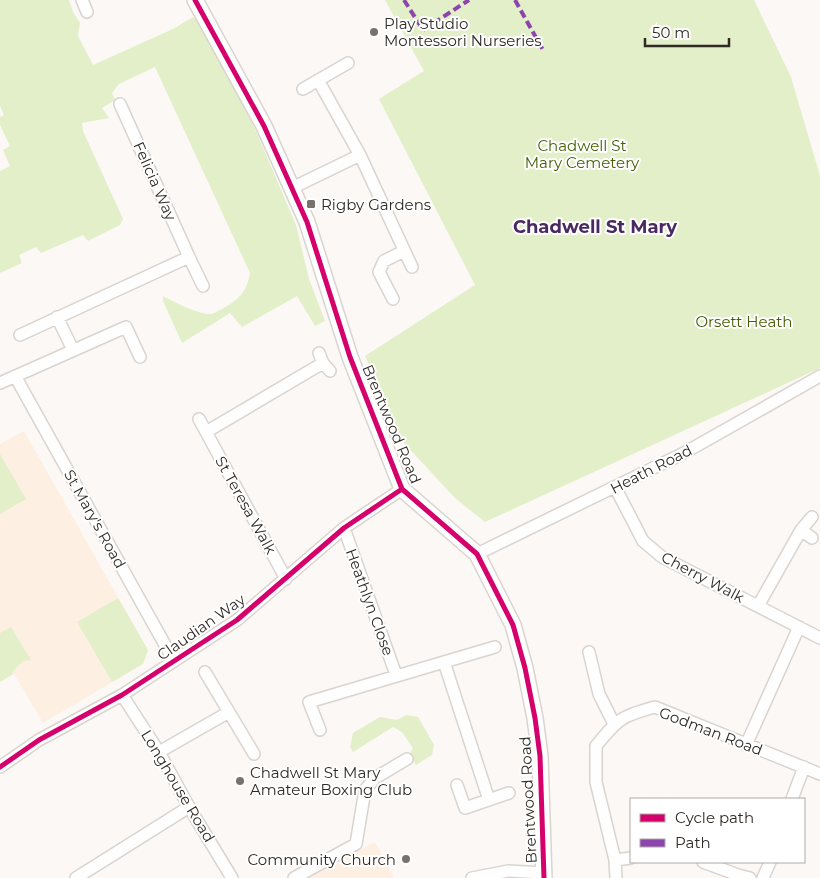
<svg xmlns="http://www.w3.org/2000/svg" width="820" height="878" font-family="Montserrat,sans-serif">
<rect width="100%" height="100%" fill="#fcf8f5"/>
<path fill="#fdf0e3" d="M24,431L148,650L143,664L43,723L14,674L0,682V444Z
M375,842L394,878H304Z"/>
<path fill="#e2efc8" d="M0,0H69L73,12L80,23L78,36L93,65L173,29L193,17L198,21L227,73L256,131L296,225L309,279L325,321L315,326L297,296L242,327L230,313L182,343L163,301V296C174,302 199,315 212,314C215,313 219,310 222,309C239,300 247,291 250,273L155,67L119,84L112,93L115,100L102,108L109,118L82,123L83,131L123,219L120,225L88,241L83,235L41,253L36,247L19,255L22,263L0,273V171L10,166L3,150L10,146L0,125V117L4,115L0,106Z
M385,0H754L791,77L820,176V368L485,522L455,498L403,442L365,356L475,285L379,99L424,71Z
M0,454L26,499L0,514Z
M118,598L148,650L143,664L112,682L77,622Z
M11,627L31,660L23,661L12,672L13,674L0,682V633Z
M406,715L418,717L434,745L432,755L416,765L409,755L413,748L402,732L393,727L353,752L350,747L353,733L380,717L397,720Z"/>
<g fill="none" stroke-linecap="round" stroke-linejoin="round">
<g stroke="#d9d4d0" stroke-width="14">
<path id="street" d="M82,0L87,12
M318,80L360,155L412,267
M303,89L348,63
M292,188L360,155
M189,257L203,286
M393,299L379,272L384,261L404,251
M57,317L73,350
M20,335L189,257L120,104
M319,353L323,363L330,371
M15,376L174,661
M0,383L126,327L140,357
M199,419L286,579
M206,432L323,363
M615,487L643,541L662,557L820,638
M344,528L396,675
M801,530L812,538
M477,554L684,453L820,376
M758,606L801,530L812,517
M589,652L599,694L614,724
M444,662L495,647
M205,672L254,754
M122,695L159,752L189,807L232,878
M320,730L309,702L444,662L489,800
M746,745L799,627
M159,752L229,712
M0,767L39,740L122,695L237,620L344,528L402,489
M457,785L465,808L509,793
M792,799L804,767
M615,860L631,858
M703,862L738,875L750,878
M76,878L189,807
M294,878L356,844L365,790L375,778L407,759
M472,878L508,871L544,873
M616,878L615,860L596,782V746C618,719 621,716 655,707L820,774
M763,878L770,862"/>
</g>
<g stroke="#d9d4d0" stroke-width="18">
<path id="secondary" d="M195,0L264,126L307,222L350,357L402,489L477,554L513,625L525,668L535,718L540,756L544,878"/>
</g>
<use href="#street" stroke="#fffefe" stroke-width="11"/>
<use href="#secondary" stroke="#fffefe" stroke-width="15"/>
<path stroke="#8e44ad" stroke-width="4" stroke-dasharray="8 4" stroke-linecap="butt" d="M404,0L423,30L469,0
M515,0L543,50"/>
<g stroke="#fff" stroke-width="8">
<path id="cycleway" d="M195,0L264,126L307,222L350,357L402,489L477,554L513,625L525,668L535,718L540,756L544,878
M0,767L39,740L122,695L237,620L344,528L402,489"/>
</g>
<use href="#cycleway" stroke="#d6006c" stroke-width="5"/>
</g>
<g fill="#77726e" stroke="#fff" stroke-width="2">
<circle cx="374" cy="32" r="5"/>
<rect x="306" y="199" width="10" height="10" rx="2.5"/>
<circle cx="240" cy="781" r="5"/>
<circle cx="406" cy="859" r="5"/>
</g>
<g text-anchor="middle" dominant-baseline="central" stroke-width="4" stroke-linejoin="round" paint-order="stroke">
<g font-size="15" fill="#302a25" stroke="#fff" text-anchor="start">
<text x="384" y="23">Play Studio<tspan x="384" dy="17">Montessori Nurseries</tspan></text>
<text x="321" y="204">Rigby Gardens</text>
<text x="250" y="772">Chadwell St Mary<tspan x="250" dy="17">Amateur Boxing Club</tspan></text>
<text x="396" y="859" text-anchor="end">Community Church</text>
</g>
<g font-size="15" fill="#465e05" stroke="#fff">
<text x="582" y="145">Chadwell St<tspan x="582" dy="17">Mary Cemetery</tspan></text>
<text x="744" y="321">Orsett Heath</text>
</g>
<g font-size="15" fill="#302a25" stroke="#fff">
<text transform="translate(155 181) rotate(66)">Felicia Way</text>
<text transform="translate(392 424) rotate(67)">Brentwood Road</text>
<text transform="translate(651 469) rotate(-27)">Heath Road</text>
<text transform="translate(246 505) rotate(61)">St Teresa Walk</text>
<text transform="translate(95 519) rotate(61)">St Mary's Road</text>
<text transform="translate(703 577) rotate(28)">Cherry Walk</text>
<text transform="translate(370 602) rotate(70)">Heathlyn Close</text>
<text transform="translate(201 627) rotate(-35)">Claudian Way</text>
<text transform="translate(711 731) rotate(21)">Godman Road</text>
<text transform="translate(178 786) rotate(59)">Longhouse Road</text>
<text transform="translate(528 800) rotate(-93)">Brentwood Road</text>
</g>
<g font-size="18" font-weight="bold" fill="#4a2961" stroke="#fff">
<text x="595" y="227">Chadwell St Mary</text>
</g>
</g>
<rect x="630" y="798" width="175" height="65" fill="#ffffff" stroke="#acaaa8"/>
<rect x="640" y="814" width="25" height="8" fill="#d6006c" stroke="#acaaa8"/>
<text x="675" y="823" font-size="15" fill="#302a25">Cycle path</text>
<rect x="640" y="839" width="25" height="8" fill="#8e44ad" stroke="#acaaa8"/>
<text x="675" y="848" font-size="15" fill="#302a25">Path</text>
<path d="M645 38v8h84v-8" fill="none" stroke="#302a25" stroke-width="2.5"/>
<text x="652" y="38" font-size="15" fill="#302a25" stroke="#ffffff" stroke-width="4" paint-order="stroke">50 m</text>
</svg>
